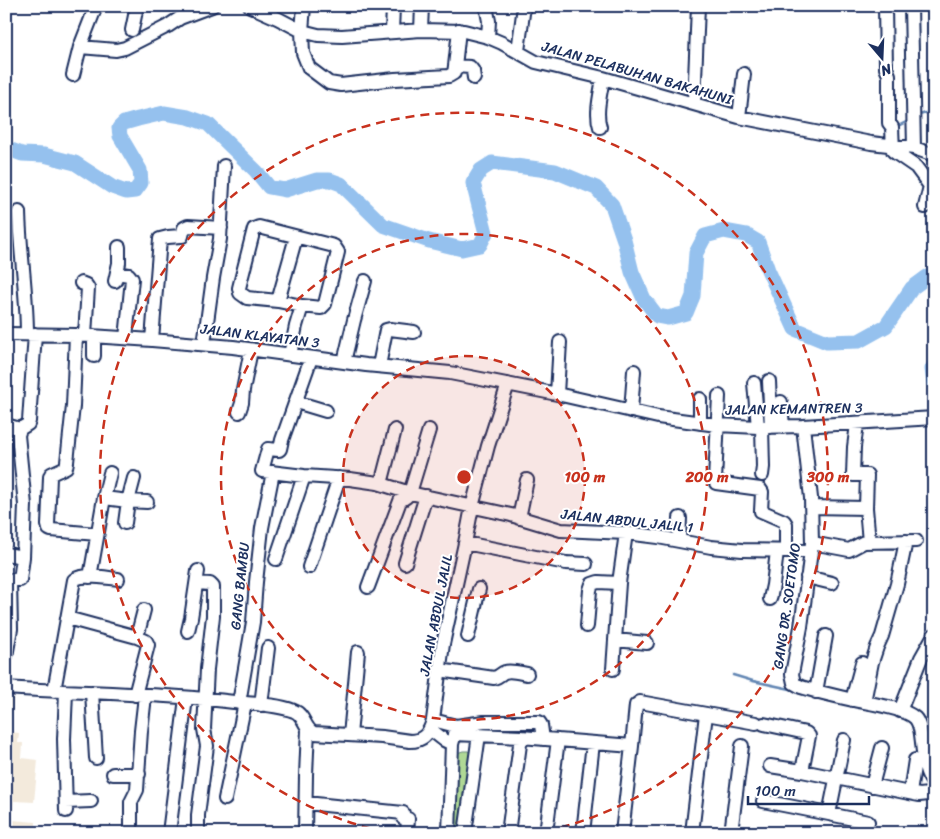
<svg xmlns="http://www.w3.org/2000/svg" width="940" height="839" font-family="Sriracha,sans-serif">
<rect width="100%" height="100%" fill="#fff"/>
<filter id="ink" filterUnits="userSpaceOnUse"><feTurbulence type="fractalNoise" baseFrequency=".02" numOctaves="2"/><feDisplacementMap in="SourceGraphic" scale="10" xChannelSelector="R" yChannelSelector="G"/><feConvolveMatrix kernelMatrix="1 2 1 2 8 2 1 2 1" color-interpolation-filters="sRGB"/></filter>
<g filter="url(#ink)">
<path fill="#f3eadc" d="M6,692L14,693L9,732L19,733L18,743H23L22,758L38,760L34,802L14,801L12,820L36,822V833H6Z"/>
<path fill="#afd895" stroke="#65847a" d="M463,751H468L472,754L462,833H453L457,753Z"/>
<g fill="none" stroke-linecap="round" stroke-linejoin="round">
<path stroke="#6487b4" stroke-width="2.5" d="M917,116L934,110
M898,126L910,120
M733,675L753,681L795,690
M932,800L934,813
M934,821V822"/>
<path stroke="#95c1ee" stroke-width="15" d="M6,148L22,154L44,155L75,163L112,187L126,192L135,191L141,183L140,170L120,136L119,128L124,123L138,119L164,113L188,117L208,124L256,171L269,187L285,190L317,180H330L341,184L383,225L429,241L462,249L480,245L486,233L473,183L481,170L492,163L555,171L596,188L612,205L624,240L632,272L644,299L657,316L668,318L686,313L693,296L696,253L705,236L724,231L746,235L758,242L768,270L795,329L827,342L859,341L886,326L912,288L927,277H934
M934,366L932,369L934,384"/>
<g stroke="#1b2f5e" stroke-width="16">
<path id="minor" d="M250,6L277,18L302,31L318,35L342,36L421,30L464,31L488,37L502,43L536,62L603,78L739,117L871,143L914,148L934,155
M304,6L302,31L303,53L309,68L329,83L341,85L395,79L449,76L454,73L455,66
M486,6L489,21L488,37
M885,6L886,68L889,75V123L892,127L893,151L897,154L916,167L930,186L925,207
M911,6L914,148
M132,30L137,6
M421,30L422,6
M459,30L455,66L470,67L473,71L474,78
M392,32L393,6
M80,47L116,50L125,48L168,26L180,18L212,6
M518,51L524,6
M73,75L80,47L96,6
M694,104L698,6
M739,117L744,74
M600,127C595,113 601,92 603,78
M19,212C20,253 27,293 27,334
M117,273L129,275L132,279L126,338
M115,281L119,263V247
M81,283L86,285L88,288L85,335
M278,301L296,237
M6,334L76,335L152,340L233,347L366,365L450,373L557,394L658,417L717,425L758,427L803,426L934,418
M76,335L73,406L67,462L66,467L51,474L50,477L48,525L49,529L51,530L97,534
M152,340L160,239L168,237L181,236H182L184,228L188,226L221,228
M204,344L213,278L220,239L224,166
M290,355L296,326L302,306L321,308L325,304L338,252L334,246L259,227L254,229L241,280L239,288L240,293L247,298L278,301L302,306
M94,356V336
M311,358L282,440L280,449L279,450L268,449L262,471L304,476L350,479L378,483L410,493L511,515L561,530L626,533L658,537L711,547L742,550L811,551
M344,362L354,320L365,281
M379,366L386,330L390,329L414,332
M769,381L771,427
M754,383L758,427
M557,394L560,342
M719,396L715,481L716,483L760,489L762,492L761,511L784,521L786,524V551
M700,399V423
M296,402L326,411
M781,402L783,427
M631,411L634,371
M239,412L242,403L243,390L250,355
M857,424L854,447L853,475H867L866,508L869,542
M6,425L20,429
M803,426L811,498L812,543L801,627L792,674L794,683L801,687C818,692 835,696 853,700C868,703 905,708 915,718C918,721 919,725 920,729C924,746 921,770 934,784
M762,475L763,467L762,427
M381,484L395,430
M104,498L128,501L147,502
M811,507L866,508
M519,518L527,480
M125,523L128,501L134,478
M679,541L680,518
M465,543L566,563L586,564
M812,543L849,550L864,542L916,541
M6,554L23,557
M276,559L304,476
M405,563L426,496
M309,567L339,478
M90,577L104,498L110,473
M807,577L832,583
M368,587L400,501L406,497L410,493L429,430
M770,599L773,585L777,551
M67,618L137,637
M587,626L590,590L592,584L598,582L619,583
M188,631L191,618L198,571
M468,636L479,589
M615,640L647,643
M6,656L11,629L10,580H20L23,557L25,505L18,435L20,429L28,424L29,421L35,334
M613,669L619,583L626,533
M439,670L494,678C499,677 501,673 505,672C511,670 521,673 527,674
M6,688C82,693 159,693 234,702C254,704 276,704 294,711C305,715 304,729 314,733L382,737L410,741C424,741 430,732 433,720L443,644L465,543L472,507L488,446L508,384
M54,691L74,580C83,573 107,578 118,579
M92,692L96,758
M816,692L826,636
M135,695L148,645L146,641L137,637L144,610
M852,700L862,663
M864,702L872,662L877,647L882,636L897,584L906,541
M239,703L253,622L256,582L262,528L273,472
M261,705L268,648
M900,711L921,658L934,635
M433,720L456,726L454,734L521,737L632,746L622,833
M764,724L806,733L809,736L802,771
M456,726L484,722H539L541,725L543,739
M430,729L444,740L452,744L454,737
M350,735L358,652
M632,746L636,705L640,702L756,723
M770,766L802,771L919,795L929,794L934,789
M113,774H139
M872,786L882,748
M910,793L915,760
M225,799L245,703
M763,801L829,814L844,740
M66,802L91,801
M306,803L403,813V818L408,819L407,833
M66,811L64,739L66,692
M829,814L868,822
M131,833V802L137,790L141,731L145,696
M169,833L186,698
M196,833L198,829V815L207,746L204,729L207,669L213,616V587L210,584L197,583
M305,833L306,775L308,729
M449,833L452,744
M465,833L479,735
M508,833L521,737
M546,833L558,740
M583,833L593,743
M692,833L706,714
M731,833L742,746"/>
</g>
<use href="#minor" stroke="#fff" stroke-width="12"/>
</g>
</g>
<circle cx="464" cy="477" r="121" fill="#c8321e" fill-opacity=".12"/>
<g fill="none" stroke="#c8321e" stroke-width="2.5" stroke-dasharray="9 6">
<circle cx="464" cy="477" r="121"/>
<circle cx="464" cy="477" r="243"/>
<path d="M385 832A364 364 0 1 1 543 832"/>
</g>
<g text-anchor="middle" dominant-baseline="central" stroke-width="4" stroke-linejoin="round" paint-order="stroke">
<g font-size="14" fill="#1b2f5e" stroke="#fff">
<text transform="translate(637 73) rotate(16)">JALAN PELABUHAN BAKAHUNI</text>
<text transform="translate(260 336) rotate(7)">JALAN KLAYATAN 3</text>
<text transform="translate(794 409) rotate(-1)">JALAN KEMANTREN 3</text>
<text transform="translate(627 521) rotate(6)">JALAN ABDUL JALIL 1</text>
<text transform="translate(240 586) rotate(-84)">GANG BAMBU</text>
<text transform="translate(787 606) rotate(-82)">GANG DR. SOETOMO</text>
<text transform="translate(436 615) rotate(-79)">JALAN ABDUL JALIL</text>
</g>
</g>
<circle cx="464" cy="477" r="8" fill="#c8321e" stroke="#fff" stroke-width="2.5"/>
<g font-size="15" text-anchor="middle" font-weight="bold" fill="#c8321e" stroke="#fff" stroke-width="4" stroke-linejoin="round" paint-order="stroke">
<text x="585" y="482">100 m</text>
<text x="707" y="482">200 m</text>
<text x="828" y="482">300 m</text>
</g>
<rect width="940" height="839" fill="none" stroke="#fff" stroke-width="25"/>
<rect x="12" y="12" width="915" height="814" fill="none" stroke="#1b2f5e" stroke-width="2" filter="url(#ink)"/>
<g transform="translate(882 58) rotate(161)" stroke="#ffffff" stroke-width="4" paint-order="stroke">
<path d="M0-4L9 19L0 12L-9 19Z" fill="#1b2f5e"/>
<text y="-8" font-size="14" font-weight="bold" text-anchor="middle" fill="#1b2f5e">N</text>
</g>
<path d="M748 796v8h121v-8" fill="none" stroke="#1b2f5e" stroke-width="2.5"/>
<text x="755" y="796" font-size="15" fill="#1b2f5e" stroke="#ffffff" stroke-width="4" paint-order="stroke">100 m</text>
</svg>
